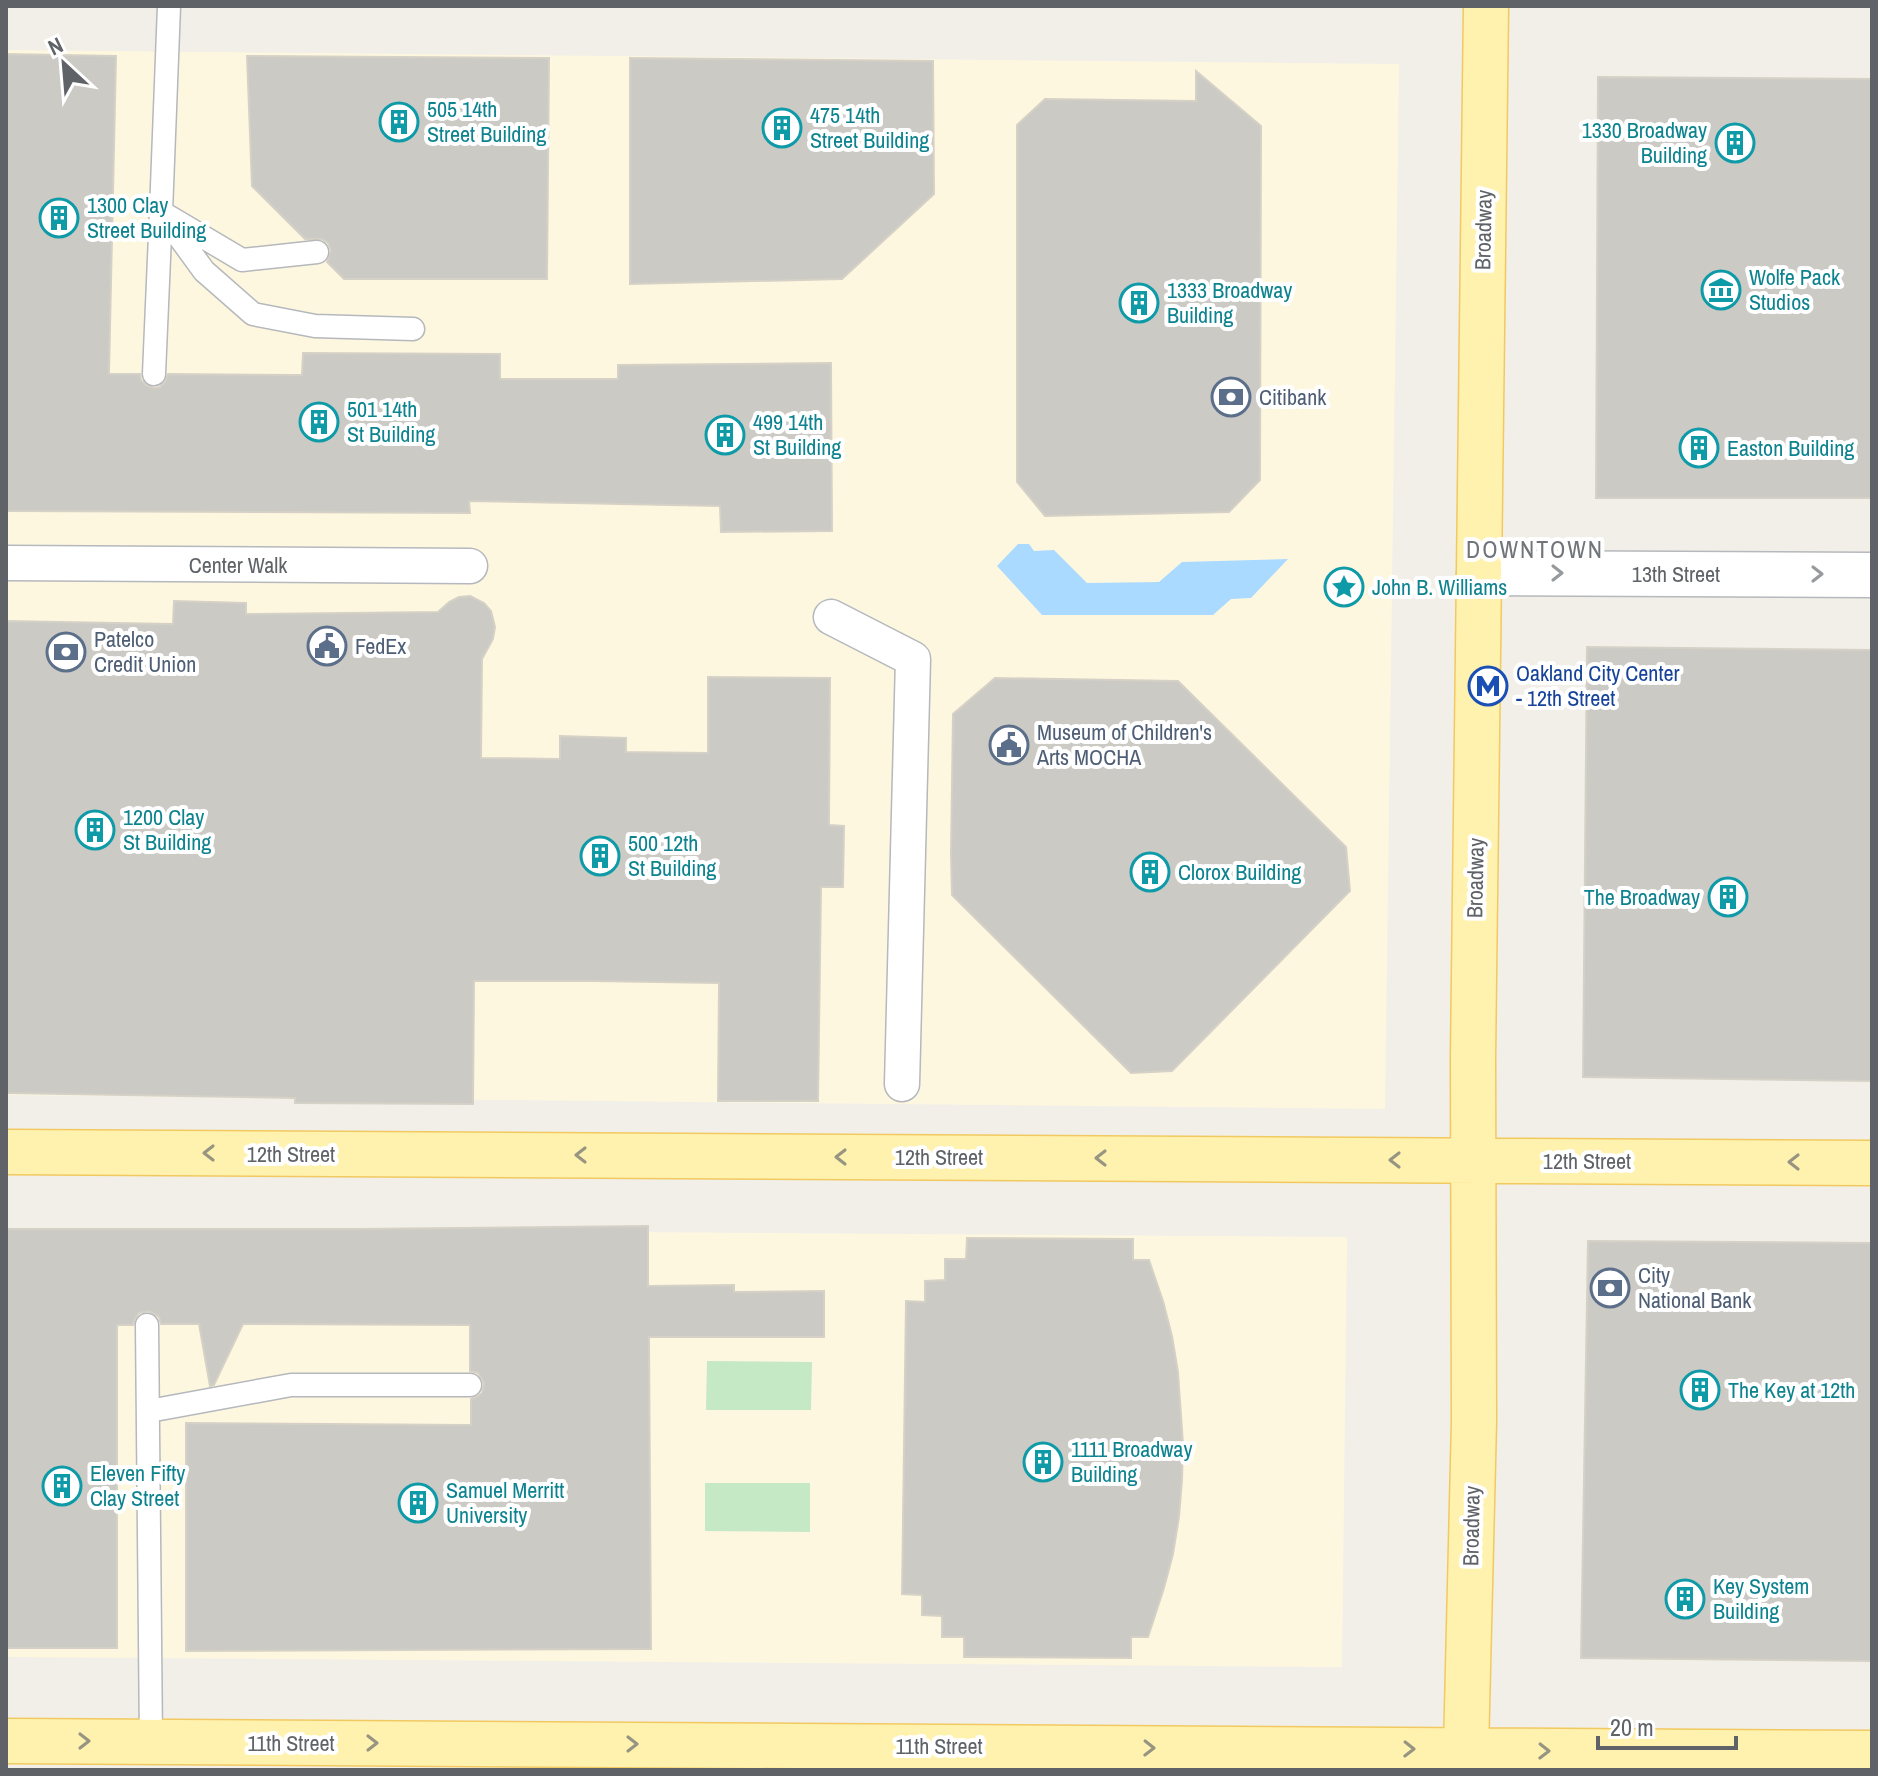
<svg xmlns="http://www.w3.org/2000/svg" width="1878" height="1776" font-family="'Archivo Narrow',sans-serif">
<rect width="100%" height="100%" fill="#f1efe8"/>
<path fill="#fef7e0" d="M6,50L1399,64L1385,1109L6,1095Z
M6,1228L1347,1237L1342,1667L6,1657Z"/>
<path fill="#c5e8c5" d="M707,1361L812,1362L811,1410H706Z
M705,1483H810V1532L705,1531Z"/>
<path fill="#aadaff" d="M1018,544H1029L1034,551L1054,550L1087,583L1159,582L1182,562L1288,559L1251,598L1231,599L1213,615H1042L997,566Z"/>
<path fill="#cccac5" stroke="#d6d1c6" stroke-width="2" d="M6,54L116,56L109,374H140L141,380L146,385L154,388L160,387L165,382L168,374L302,375L303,353L500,354V379H618V365L831,363L832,531L721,532L720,506L469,501L470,513L6,511Z
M247,56L549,58L547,279H344L327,262L331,251L328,243L322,239H305L252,186Z
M630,58L933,61L934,194L842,279L630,284Z
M1196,71L1261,126L1260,480L1229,512L1045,516L1017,482V125L1045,99L1196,101Z
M1598,77L1872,79V498H1596Z
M470,596L484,603L491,611L495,627L493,639L482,659L481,758L560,759V736L626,738V752L708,753V677L830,678L829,825L844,826L843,887H821L818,1101H718L719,983L594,981H474L473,1104L295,1103V1098L6,1093V621L173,624L174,601L246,603V614L438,612L449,602L459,597Z
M1587,647L1872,650V1081L1583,1077Z
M995,678L1178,681L1346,847L1350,891L1172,1071L1131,1073L952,895L951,854L953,714Z
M648,1226V1286L734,1285V1292L824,1291V1337H649L651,1649L186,1651V1423L471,1425V1399L476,1397L482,1393L484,1384L482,1379L478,1373L470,1371V1325L243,1324L214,1385L210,1386L199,1324H161L159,1317L153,1313L148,1311L139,1313L135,1319L133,1325H117V1648H6V1229H359Z
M967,1238L1133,1239V1260H1149L1163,1301L1172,1336L1178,1372L1183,1444L1182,1480L1179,1517L1173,1554L1164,1588L1148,1637H1131V1658L964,1657V1637H942V1616L922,1615V1595L902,1594L906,1301L925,1302V1281L945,1280V1259H966Z
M1588,1241L1872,1243V1661L1581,1658Z"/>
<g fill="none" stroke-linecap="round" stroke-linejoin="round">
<g stroke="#b5b8bc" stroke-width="25">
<path id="service" d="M169,6L161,212L204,271L253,314L315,326L413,329
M154,374L161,212L242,260L317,252
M147,1325L151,1742
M149,1411L291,1385H470"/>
</g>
<g stroke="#b5b8bc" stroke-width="37">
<path id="pedestrian" d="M6,563L470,566
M831,617L913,659L902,1084"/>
</g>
<g stroke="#b5b8bc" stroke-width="47">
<path id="minor" d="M1479,573L1872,575"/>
</g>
<g stroke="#f2c960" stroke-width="47">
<path id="primary" d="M6,1152L1872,1163
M6,1741L1872,1753
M1455,1770L1466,1750L1474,1421L1473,1058L1486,6"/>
</g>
<use href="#service" stroke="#fff" stroke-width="22"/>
<use href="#pedestrian" stroke="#fff" stroke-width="34"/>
<use href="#minor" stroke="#fff" stroke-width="44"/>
<use href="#primary" stroke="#fff2af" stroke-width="44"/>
</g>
<defs><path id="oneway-chevron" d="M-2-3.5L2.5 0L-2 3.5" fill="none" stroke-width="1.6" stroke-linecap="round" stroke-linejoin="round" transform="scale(2)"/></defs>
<g stroke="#979a9d">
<use href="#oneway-chevron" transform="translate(1557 573)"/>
<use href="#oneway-chevron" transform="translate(1817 574)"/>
</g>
<g stroke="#979581">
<use href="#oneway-chevron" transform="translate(209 1153) rotate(-180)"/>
<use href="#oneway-chevron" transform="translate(581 1155) rotate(-180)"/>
<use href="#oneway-chevron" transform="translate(841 1157) rotate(-180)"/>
<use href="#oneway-chevron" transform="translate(1101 1158) rotate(-180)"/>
<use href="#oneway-chevron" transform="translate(1395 1160) rotate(180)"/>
<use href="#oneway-chevron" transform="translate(1794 1162) rotate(-180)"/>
<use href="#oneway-chevron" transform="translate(84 1741)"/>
<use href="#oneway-chevron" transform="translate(372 1743)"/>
<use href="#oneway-chevron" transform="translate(632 1744)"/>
<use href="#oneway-chevron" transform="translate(1149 1748) rotate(1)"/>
<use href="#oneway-chevron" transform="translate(1409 1749) rotate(1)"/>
<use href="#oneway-chevron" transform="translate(1544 1751) rotate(1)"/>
</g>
<defs>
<g id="building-ring" transform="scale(2)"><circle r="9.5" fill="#fff" stroke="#0f9aa8" stroke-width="1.5"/><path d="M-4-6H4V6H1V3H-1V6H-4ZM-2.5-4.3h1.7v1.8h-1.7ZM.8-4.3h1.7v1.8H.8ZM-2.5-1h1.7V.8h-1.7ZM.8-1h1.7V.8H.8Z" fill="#0f9aa8"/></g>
<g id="museum-ring" transform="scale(2)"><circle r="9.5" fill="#fff" stroke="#0f9aa8" stroke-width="1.5"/><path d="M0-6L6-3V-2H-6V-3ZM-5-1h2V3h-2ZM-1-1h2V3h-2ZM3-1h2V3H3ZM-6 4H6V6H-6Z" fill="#0f9aa8"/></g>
<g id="bank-ring" transform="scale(2)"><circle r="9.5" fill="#fff" stroke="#5c6f8a" stroke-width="1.5"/><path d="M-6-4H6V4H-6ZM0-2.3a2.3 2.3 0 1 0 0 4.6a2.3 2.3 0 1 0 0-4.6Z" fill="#5c6f8a"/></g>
<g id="sight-ring" transform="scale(2)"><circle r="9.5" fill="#fff" stroke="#0f9aa8" stroke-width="1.5"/><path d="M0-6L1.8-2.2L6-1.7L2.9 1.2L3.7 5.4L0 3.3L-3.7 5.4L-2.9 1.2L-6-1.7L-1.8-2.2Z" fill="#0f9aa8"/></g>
<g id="civic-ring" transform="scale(2)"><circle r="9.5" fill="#fff" stroke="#5c6f8a" stroke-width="1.5"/><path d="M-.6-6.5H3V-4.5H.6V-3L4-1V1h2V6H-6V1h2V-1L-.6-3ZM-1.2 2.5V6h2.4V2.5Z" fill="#5c6f8a"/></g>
<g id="metro-ring" transform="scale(2)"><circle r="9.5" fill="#fff" stroke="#1a4fb4" stroke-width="1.5"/><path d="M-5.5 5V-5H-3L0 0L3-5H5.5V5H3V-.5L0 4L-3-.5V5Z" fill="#1a4fb4"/></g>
</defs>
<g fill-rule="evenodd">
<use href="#building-ring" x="399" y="122"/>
<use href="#building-ring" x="782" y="128"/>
<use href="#building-ring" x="1735" y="143"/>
<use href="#building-ring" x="59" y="218"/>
<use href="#museum-ring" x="1721" y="290"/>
<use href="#building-ring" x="1139" y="303"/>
<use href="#bank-ring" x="1231" y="397"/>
<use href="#building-ring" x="319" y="422"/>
<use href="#building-ring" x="725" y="435"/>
<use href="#building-ring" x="1699" y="448"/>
<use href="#sight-ring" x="1344" y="587"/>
<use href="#civic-ring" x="327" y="646"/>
<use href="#bank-ring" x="66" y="652"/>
<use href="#metro-ring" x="1488" y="686"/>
<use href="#civic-ring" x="1009" y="745"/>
<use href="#building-ring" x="95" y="830"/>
<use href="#building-ring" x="600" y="856"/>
<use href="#building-ring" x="1150" y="872"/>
<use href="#building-ring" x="1728" y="897"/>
<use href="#bank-ring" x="1610" y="1288"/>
<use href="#building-ring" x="1700" y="1390"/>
<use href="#building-ring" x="1043" y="1462"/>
<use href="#building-ring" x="62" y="1486"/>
<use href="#building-ring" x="418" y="1503"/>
<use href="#building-ring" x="1685" y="1599"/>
</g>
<g text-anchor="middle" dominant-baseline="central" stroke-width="8" stroke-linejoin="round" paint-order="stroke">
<g font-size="22" fill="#0d838f" stroke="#fff" text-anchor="start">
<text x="427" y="109">505 14th<tspan x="427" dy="25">Street Building</tspan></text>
<text x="810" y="115">475 14th<tspan x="810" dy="25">Street Building</tspan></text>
<text x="1707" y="130" text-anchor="end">1330 Broadway<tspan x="1707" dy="25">Building</tspan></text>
<text x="87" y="205">1300 Clay<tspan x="87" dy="25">Street Building</tspan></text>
<text x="1749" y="277">Wolfe Pack<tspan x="1749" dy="25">Studios</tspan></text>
<text x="1167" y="290">1333 Broadway<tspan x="1167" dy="25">Building</tspan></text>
<text x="347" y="409">501 14th<tspan x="347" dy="25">St Building</tspan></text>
<text x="753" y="422">499 14th<tspan x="753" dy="25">St Building</tspan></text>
<text x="1727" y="448">Easton Building</text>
<text x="1372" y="587">John B. Williams</text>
<text x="123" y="817">1200 Clay<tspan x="123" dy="25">St Building</tspan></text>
<text x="628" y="843">500 12th<tspan x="628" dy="25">St Building</tspan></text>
<text x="1178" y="872">Clorox Building</text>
<text x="1700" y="897" text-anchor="end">The Broadway</text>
<text x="1728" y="1390">The Key at 12th</text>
<text x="1071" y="1449">1111 Broadway<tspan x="1071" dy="25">Building</tspan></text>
<text x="90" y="1473">Eleven Fifty<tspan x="90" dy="25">Clay Street</tspan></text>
<text x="446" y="1490">Samuel Merritt<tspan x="446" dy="25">University</tspan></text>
<text x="1713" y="1586">Key System<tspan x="1713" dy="25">Building</tspan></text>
</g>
<g font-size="22" fill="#5f6368" stroke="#fff">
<text transform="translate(1483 230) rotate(-89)">Broadway</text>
<text x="238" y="565">Center Walk</text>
<text x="1676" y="574">13th Street</text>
<text transform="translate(1475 878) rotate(-89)">Broadway</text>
<text x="291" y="1154">12th Street</text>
<text x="939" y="1157">12th Street</text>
<text x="1587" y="1161">12th Street</text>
<text transform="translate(1471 1526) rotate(-89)">Broadway</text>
<text x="291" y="1743">11th Street</text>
<text x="939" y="1746">11th Street</text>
</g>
<g font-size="22" fill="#4e5e75" stroke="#fff" text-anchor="start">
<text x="1259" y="397">Citibank</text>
<text x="94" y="639">Patelco<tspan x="94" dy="25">Credit Union</tspan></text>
<text x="355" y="646">FedEx</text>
<text x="1037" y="732">Museum of Children's<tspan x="1037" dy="25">Arts MOCHA</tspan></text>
<text x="1638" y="1275">City<tspan x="1638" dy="25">National Bank</tspan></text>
</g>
<g font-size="22" fill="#164399" stroke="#fff" text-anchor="start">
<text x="1516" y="673">Oakland City Center<tspan x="1516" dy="25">- 12th Street</tspan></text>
</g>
<g font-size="24" letter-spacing="2" fill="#70757a" stroke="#fff">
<text x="1535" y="549">DOWNTOWN</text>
</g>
</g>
<rect width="1878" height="1776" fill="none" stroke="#5f6368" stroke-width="16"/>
<g transform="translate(64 64) rotate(334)" stroke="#ffffff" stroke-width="6" paint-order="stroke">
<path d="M0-6L14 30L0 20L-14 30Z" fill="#5f6368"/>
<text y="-12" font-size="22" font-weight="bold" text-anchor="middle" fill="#5f6368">N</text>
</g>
<path d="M1598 1736v12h138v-12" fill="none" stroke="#5f6368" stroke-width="4"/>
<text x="1610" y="1736" font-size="24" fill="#5f6368" stroke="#ffffff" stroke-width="6" paint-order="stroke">20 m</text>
</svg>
